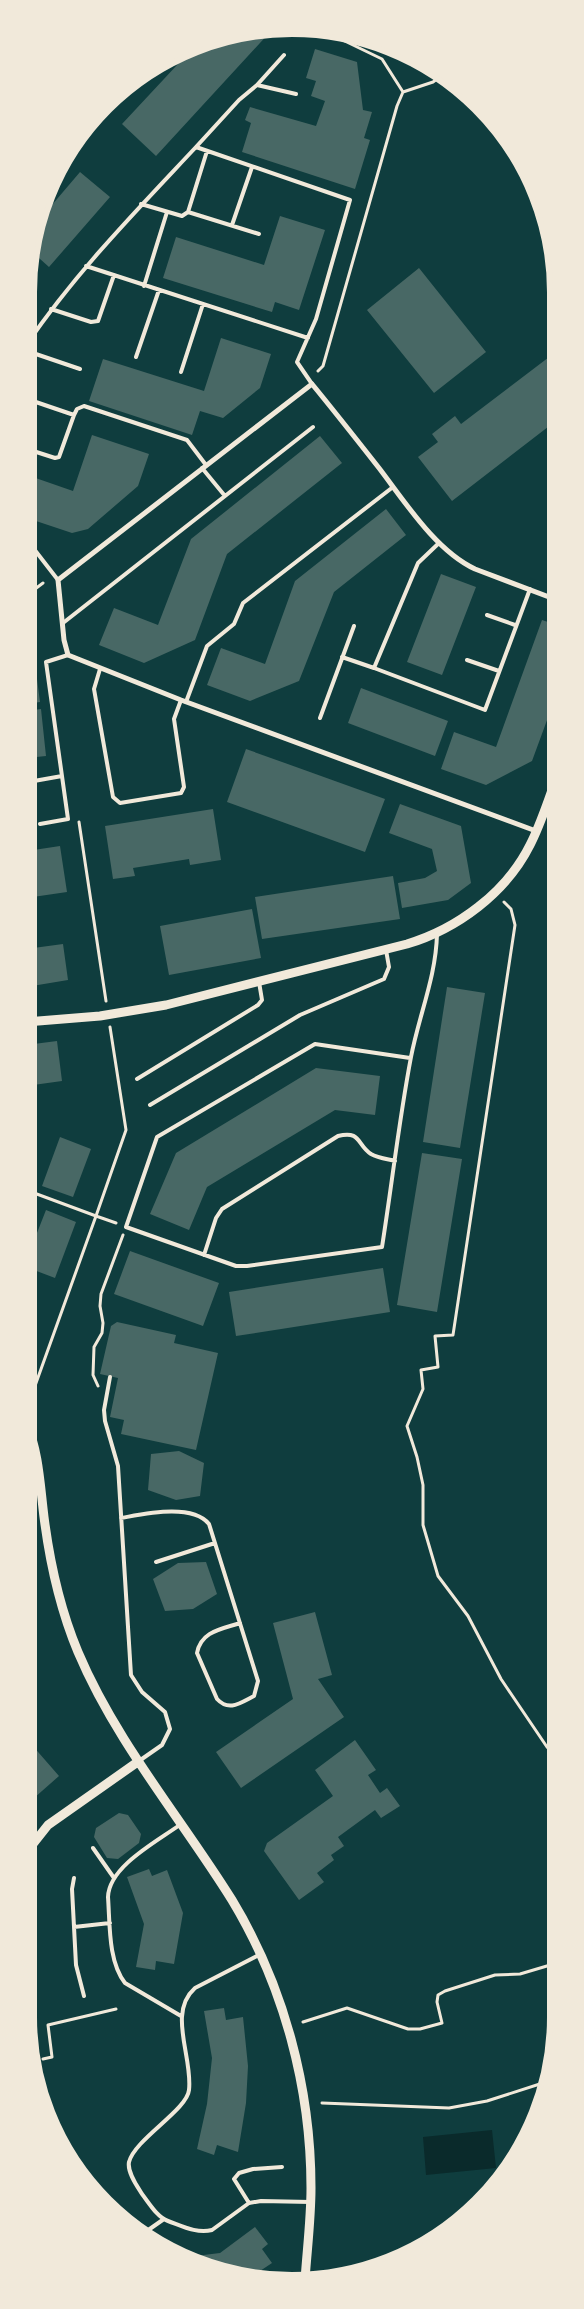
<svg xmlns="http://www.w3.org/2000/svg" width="584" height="2309" font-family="'Space Grotesk',sans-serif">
<rect width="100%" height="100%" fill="#0f3d3e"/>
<path fill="#0a2a2b" d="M492,2130L496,2168L426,2175L423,2137Z"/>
<path fill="#486865" d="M271,31L156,156L122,124L191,50L223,34Z
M315,49L357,62L363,110L372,112L364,138L370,140L355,189L242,152L251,123L245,120L250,107L316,126L325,101L311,96L316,81L306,78Z
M80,172L110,197L49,267L30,250L40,219Z
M280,216L325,230L299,310L275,302L272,312L163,278L176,237L264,265Z
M419,268L486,352L434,393L367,310Z
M221,338L271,354L260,388L223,418L200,411L192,435L89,401L103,359L204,391Z
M557,351V420L452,501L418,457L438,442L432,434L455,416L461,424Z
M92,435L149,454L138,486L88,529L72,533L27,518V475L73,491Z
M320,436L342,463L227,554L195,640L144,663L99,645L114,608L158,625L191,539Z
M386,509L406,535L334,592L299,681L250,701L207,685L221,648L265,664L295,581Z
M441,574L476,587L442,675L407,662Z
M542,620L557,625V693L532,761L486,785L441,769L454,732L496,747Z
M34,656L40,702L27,704V657Z
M361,688L448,721L435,756L348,723Z
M41,709L46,756L27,758V711Z
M246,749L385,799L365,852L227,802Z
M400,804L461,826L471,883L448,900L402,908L398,883L425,878L437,871L432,849L389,833Z
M213,809L221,860L190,865L189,859L133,868L135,876L113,879L105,826Z
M60,846L67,892L26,898L27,851Z
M393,876L400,919L262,939L255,897Z
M252,909L261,958L169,975L160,926Z
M63,944L68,980L26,987V949Z
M447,987L485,993L460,1148L423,1142Z
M57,1041L62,1081L26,1086V1045Z
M316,1068L380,1076L375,1115L335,1110L207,1187L189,1230L150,1214L176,1153Z
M60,1137L91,1149L73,1197L42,1186Z
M422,1153L462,1159L437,1312L397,1305Z
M46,1210L76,1222L55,1278L26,1267V1261Z
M130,1251L219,1283L203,1326L114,1294Z
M383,1268L390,1312L236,1336L229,1292Z
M117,1322L176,1335L174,1343L218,1353L196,1450L121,1434L124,1420L110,1417L118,1378L100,1374L111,1326Z
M179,1451L204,1463L200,1496L176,1500L148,1490L151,1454Z
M206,1562L217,1594L193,1609L165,1611L153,1579L178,1563Z
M315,1612L332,1675L318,1679L344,1717L241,1788L216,1752L293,1699L273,1623Z
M25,1737L59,1776L25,1806Z
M355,1740L376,1770L368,1775L380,1793L387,1788L400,1806L381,1818L375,1810L338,1837L344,1846L331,1855L334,1860L317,1873L324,1882L299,1900L264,1851L267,1843L333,1796L315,1770Z
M119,1813L128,1815L141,1834L139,1843L118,1859L107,1858L94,1837L96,1828Z
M149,1869L152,1876L167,1870L183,1913L174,1964L156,1961L155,1970L136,1967L144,1924L127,1877Z
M224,2008L226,2020L243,2017L248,2066L246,2103L238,2152L217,2145L214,2155L197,2149L207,2104L212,2058L204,2011Z
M255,2227L268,2244L262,2249L272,2263L251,2277L179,2258L220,2253Z"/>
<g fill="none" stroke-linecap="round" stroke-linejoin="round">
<path stroke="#f1e9da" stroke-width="3" d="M321,28L324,31L382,59L403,92
M318,371L323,366L397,106L403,92L433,82L442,75
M27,595L43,583
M79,822L106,1001
M504,902L511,909L515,925L453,1335L435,1336L438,1367L421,1370L423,1389L407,1426L417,1457L423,1485V1525L438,1576L468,1616L501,1679L547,1747L557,1757
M26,1190L96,1216L126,1130L110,1027
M98,1386L93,1375L94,1347L102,1333L103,1323L100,1306L101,1294L123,1235
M31,1397L96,1216L116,1223
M303,2022L347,2008L408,2029H420L442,2023L437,2002L438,1995L445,1991L495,1975L520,1974L557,1963
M43,2059L52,2057L48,2025L116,2009
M322,2103L449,2108L487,2101L546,2082"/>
<path stroke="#f1e9da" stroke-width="4" d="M257,85L284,55
M196,147L239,100L257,85L296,94
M207,151L188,212L259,234
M141,204L182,216L188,212
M232,225L252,167
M86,266L308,338
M144,286L167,212
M51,309L91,322L98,321L114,275
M27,344C76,272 137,210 196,147L350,200L316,319L297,362L312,384
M27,351L80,369
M136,357L159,290
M181,372L203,304
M27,399L74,415L77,409L84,406L187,440L206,465
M27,449L55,458L59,457L74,415
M202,468L225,496
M27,540L58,580
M439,543L418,563L374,668L485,710L530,589
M487,615L515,625
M63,623L313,427
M342,657L374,668
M467,660L499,671
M100,669L94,689L113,797L120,803L181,793L184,787L174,719L181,700
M186,702L207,646L234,624L243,603L393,487
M320,718L354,626
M34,781L62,776
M40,824L68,819L46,662L68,655
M410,1058L315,1044L157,1137L126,1227L236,1266H247L382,1247C392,1184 399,1120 411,1057C419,1015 436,977 437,934
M137,1079L258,1005L262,1000L259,982
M150,1105L300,1015L384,979L389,967L386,950
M204,1255L216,1218L222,1209L338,1136C361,1130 357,1145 371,1154C378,1158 387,1159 395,1161
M110,1377L104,1410L105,1421L118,1466L131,1675L142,1692L165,1712L170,1729L162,1745L139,1761
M26,1478L39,1475
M121,1518C144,1514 192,1503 209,1524L258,1681L254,1696C240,1703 229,1712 217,1699L197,1653C201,1631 222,1629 240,1623
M156,1562L215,1543
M181,1824C158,1841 109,1866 108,1897C110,1924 108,1961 125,1983L181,2016
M93,1848L114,1878
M74,1878L72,1889L76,1965L84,1996
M74,1927L110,1923
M259,1955L195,1988C167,2013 193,2057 189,2090C187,2110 135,2139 129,2162C127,2172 137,2186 142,2194C149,2203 157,2217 168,2221C182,2226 197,2234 212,2230L249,2203L261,2201L311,2202
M249,2203L234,2179L239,2173L253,2169L282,2167
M144,2233L164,2219"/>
<path stroke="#f1e9da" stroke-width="5" d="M536,831L181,700L68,655L64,640L58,580L312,384C335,412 357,440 379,468C405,502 436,551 475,569L557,600"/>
<path stroke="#f1e9da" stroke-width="9" d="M26,1022L100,1016L166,1005L407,944C457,929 506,893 530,845C541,824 548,800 557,777
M26,1422C39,1452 40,1485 44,1517C50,1564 60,1609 78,1652C116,1742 181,1818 232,1900C284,1986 311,2088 311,2188C311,2219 307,2250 305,2280
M25,1854L48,1825L139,1761"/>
</g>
<path d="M0 0H584V2309H0ZM292 34H292A258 258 0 0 1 550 292V2017A258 258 0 0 1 292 2275H292A258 258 0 0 1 34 2017V292A258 258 0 0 1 292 34Z" fill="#f1e9da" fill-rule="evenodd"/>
<path fill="none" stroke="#f1e9da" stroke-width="6" d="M292 34H292A258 258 0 0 1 550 292V2017A258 258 0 0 1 292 2275H292A258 258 0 0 1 34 2017V292A258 258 0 0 1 292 34Z"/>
</svg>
